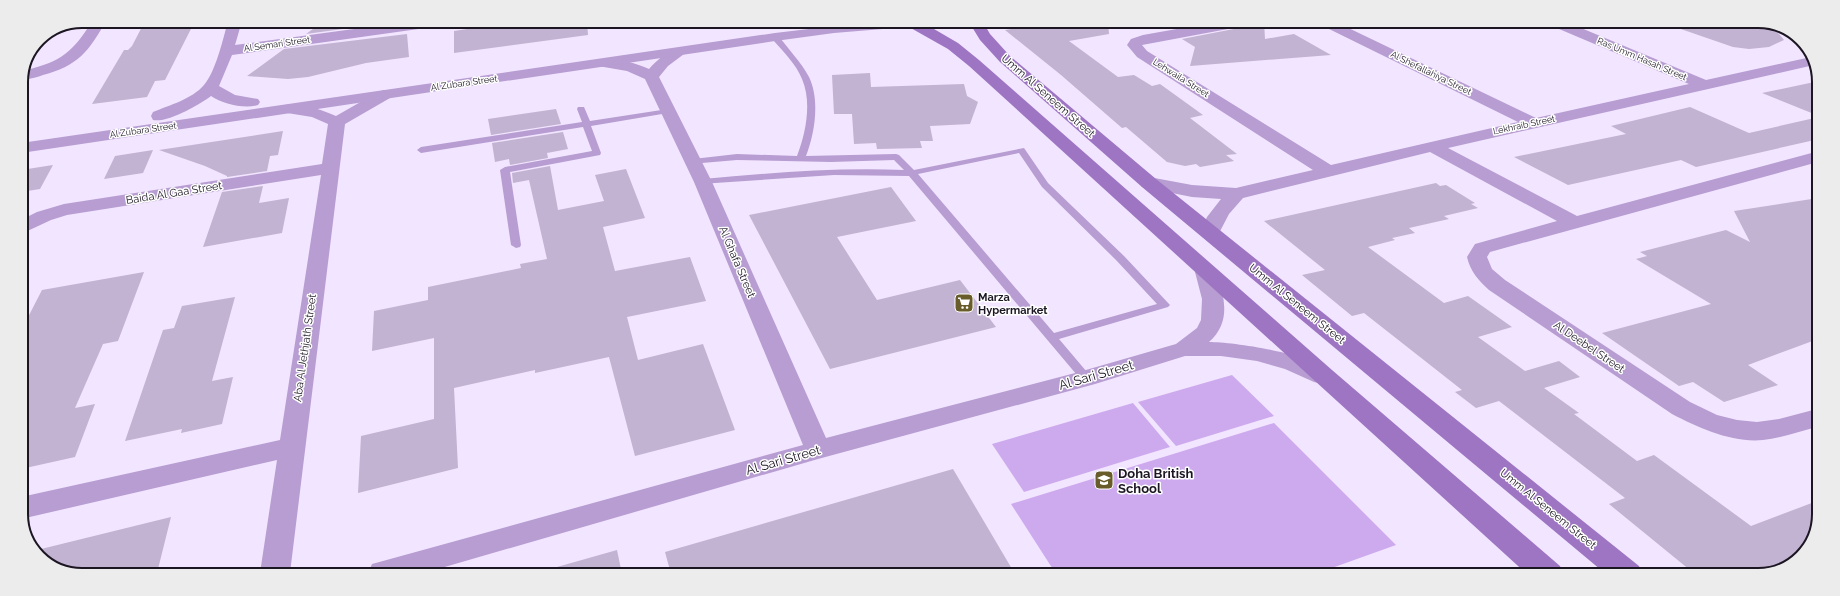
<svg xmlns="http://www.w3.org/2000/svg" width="1840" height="596" font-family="Raleway,sans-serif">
<rect width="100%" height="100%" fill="#f2e5ff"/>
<path fill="#cdaaee" d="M1232,375L1274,416L1176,446L1138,402Z
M1133,403L1170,447L1024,492L992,444Z
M1274,423L1396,545L1315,574H1056L1011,504Z"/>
<path fill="#c2b3d2" d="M145,21H195L165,80L155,81L147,97L92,104L124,50H128L132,46Z
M324,21H372V25L306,34Z
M513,22H587L588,35L454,53V31Z
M1027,22H1108L1109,34L1069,41L1118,77L1134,75L1152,86L1160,84L1203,115L1190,118L1237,154L1226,155L1234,161L1200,167L1196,164L1185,166L1167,162L1126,127L1122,128L1061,75L1005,30L1032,26Z
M1156,22H1205L1167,29Z
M1252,22H1264L1265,39L1294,34L1331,55L1190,66L1195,47L1182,39L1244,27Z
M1675,23H1770L1784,40L1769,47L1749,49L1733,47L1675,27Z
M407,34L409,57L366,63L308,77L288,79L247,76L284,49Z
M870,73L871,87L964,84L967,96L978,102L970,124L930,126L933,141H920L922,148L877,149L876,143L854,144L852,114H834L832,75Z
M1819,81V116L1762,93Z
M1690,107L1749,133L1819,117V139L1696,167L1681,160L1568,185L1514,157L1626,134L1611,126Z
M556,109L561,124L491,135L488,119Z
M283,131L278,155L270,156L267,171L227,177V176L205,166L159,150Z
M563,132L568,149L547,153L548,158L510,165L509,159L495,162L492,143Z
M153,150L143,173L104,179L115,156Z
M53,165L40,189L21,192V170Z
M550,166L558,210L604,201L595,175L626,169L645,218L603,227L615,271L690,257L706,301L627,317L638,360L703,344L735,430L635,456L609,357L535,373V370L454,388L458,468L358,493L361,436L434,419V338L372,351L374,311L428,300V287L521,268L520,264L547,259L529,180L513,183L512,173Z
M1436,183L1440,186L1446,185L1475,203L1471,204L1478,208L1444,216L1449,219L1409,228L1415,233L1392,238L1395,240L1368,247L1444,303L1468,296L1512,327L1478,337L1525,371L1559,361L1580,377L1544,388L1579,413L1574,414L1637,461L1654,455L1751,526L1817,501V530L1795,562L1758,575H1696L1609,504L1625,498L1499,401L1476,408L1455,392L1462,390L1364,313L1352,316L1302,275L1325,270L1264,221Z
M263,186L259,203L289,198L282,233L203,247L222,192Z
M891,187L916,221L837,237L877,300L960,280L996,327L830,369L749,215Z
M1818,198V339L1748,365L1778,385L1724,402L1693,382L1679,386L1602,333L1711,304L1636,259L1647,256L1640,252L1726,230L1750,242L1734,211Z
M144,272L118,341L103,344L75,408L95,404L75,457L21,469V324L25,323L42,290Z
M235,297L212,381L233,377L222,424L181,433L182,429L125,441L163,330L174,328L182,306Z
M953,469L1015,574H671L665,552Z
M171,517L157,573H66L33,551Z
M617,550L622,574L558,573L557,567Z"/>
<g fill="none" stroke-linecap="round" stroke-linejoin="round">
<path fill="#b79dd1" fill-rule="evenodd" d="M772,35H778C788,49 801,62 809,77C820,100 815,133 806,156L896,154L899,155L914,170L1024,148L1048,183L1124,256L1170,305L1168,307L1059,339L1092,378L1090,381H1082L909,176L834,175L700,184V180L703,179C770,173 837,167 904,170L894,160L831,162L737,160L690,164V160L693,159L737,154L797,156C806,133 812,102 802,79C796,64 783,51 772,39ZM1019,153L1042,187L1116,260L1157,304L1054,333L918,174Z
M578,107H584L590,121L668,109L672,111L668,113L591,126L601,153L600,155L510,172L521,245L520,247L516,248L511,245L500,170L505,167L592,151L583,127L421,153L417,150L421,147L582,122L577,109Z"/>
<path fill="#b79dd1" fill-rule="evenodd" d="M92,21H106C89,51 78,66 43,75C37,77 29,80 22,79L26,70C61,62 74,51 92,21Z
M228,21H242L235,45L413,21H454L447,25L232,55L219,86L235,95L258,99L260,102L258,105C244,109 223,104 211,96C199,105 168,123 153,120L151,116L153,112C170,105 192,99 204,85C216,71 223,39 228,21Z
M1216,22H1251L1244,26L1142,45L1147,51L1331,165L1518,122L1323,26L1321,23H1338L1536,118L1689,84L1552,26L1550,23H1569L1706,80L1811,57L1814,65L1448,148L1577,216L1819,151L1818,162L1490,252L1487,257L1492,269L1505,280L1690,402L1717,415L1737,420L1757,422L1779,419L1817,409V427C1800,431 1782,438 1763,440C1732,443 1699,428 1672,414L1489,290C1479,281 1470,271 1467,257L1475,244L1557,221L1430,152L1243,198L1229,214L1217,237L1210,239L1203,237L1200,233L1207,217L1221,199L1192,197L1142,187L1140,183L1142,179L1149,177L1192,185L1236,188L1313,170L1137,57L1127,45L1131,39L1143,35Z
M681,47L686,48L688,51L668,66L659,77L712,182L826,438L1079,372L1176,344L1197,328L1201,320L1202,299L1195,272L1198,267L1206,266L1214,267L1217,272C1224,298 1232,321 1209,342C1235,342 1322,355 1335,376L1332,382L1323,384L1314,382L1285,369L1257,361L1221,356H1185L1095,384L818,459L424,573H368L372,564L383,561L803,445L694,182L645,79L627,71L598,66L595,63L598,60C613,56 634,63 649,69C657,60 668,50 681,47Z
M384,90L390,92L392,95L390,98L345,124L290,573H260L277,460L21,519V497L280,440L321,175L67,215L51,220L21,234V220L37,212L64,204L322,164L328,124L312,117L281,112L279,109L281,106C298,101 320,109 336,116L378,92Z"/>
<path fill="#b79dd1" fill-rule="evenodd" d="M868,22L914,23L912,26L907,27L834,33L775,41L21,153V143L775,33Z"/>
<path fill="#9e75c2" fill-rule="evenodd" d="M908,22H967L965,25L934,29L958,43L979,60L1332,370L1560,566L1564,575H1528L969,66L948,49L909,27L907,24Z
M969,22H983L990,34L1010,56L1156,179L1639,566L1643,575H1607L1142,187L1000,62L980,40Z"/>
</g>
<defs>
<g id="supermarket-square" transform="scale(1)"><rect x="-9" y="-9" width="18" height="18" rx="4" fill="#685d2a" stroke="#fff"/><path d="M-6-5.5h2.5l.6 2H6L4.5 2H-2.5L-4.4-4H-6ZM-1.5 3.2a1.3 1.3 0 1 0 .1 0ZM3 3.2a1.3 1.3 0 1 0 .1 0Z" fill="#fff"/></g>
<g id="school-square" transform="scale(1)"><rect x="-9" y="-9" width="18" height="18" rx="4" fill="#685d2a" stroke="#fff"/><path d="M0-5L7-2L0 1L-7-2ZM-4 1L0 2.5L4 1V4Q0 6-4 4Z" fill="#fff"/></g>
</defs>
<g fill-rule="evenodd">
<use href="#supermarket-square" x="964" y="303"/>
<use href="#school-square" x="1104" y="480"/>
</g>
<g text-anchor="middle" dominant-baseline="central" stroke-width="3" stroke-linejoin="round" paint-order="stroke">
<g font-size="9" fill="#1c1622" stroke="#fff">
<text transform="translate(277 44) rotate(-8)">Al Semari Street</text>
<text transform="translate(1642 59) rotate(23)">Ras Umm Hasah Street</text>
<text transform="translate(1431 73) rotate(26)">Al Shefallahiya Street</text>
<text transform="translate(1181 78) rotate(32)">Lehwaila Street</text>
<text transform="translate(464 83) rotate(-8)">Al Zubara Street</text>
<text transform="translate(1524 125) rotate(-12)">Lekhraib Street</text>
<text transform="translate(143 130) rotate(-8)">Al Zubara Street</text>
</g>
<g font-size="11" fill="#1c1622" stroke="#fff">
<text transform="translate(1048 96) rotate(41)">Umm Al Seneem Street</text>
<text transform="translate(174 193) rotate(-9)">Baida Al Gaa Street</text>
<text transform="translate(737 262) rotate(67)">Al Ghafa Street</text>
<text transform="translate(1297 304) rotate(39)">Umm Al Seneem Street</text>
<text transform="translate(1589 347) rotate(34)">Al Deebel Street</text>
<text transform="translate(305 348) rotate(-82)">Aba Al Jethjath Street</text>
<text transform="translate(1548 509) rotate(39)">Umm Al Seneem Street</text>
</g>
<g font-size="11" font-weight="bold" fill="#1c1622" stroke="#fff" text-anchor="start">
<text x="978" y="297">Marza<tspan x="978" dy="13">Hypermarket</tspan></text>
</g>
<g font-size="13" fill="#1c1622" stroke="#fff">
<text transform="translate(1096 375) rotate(-16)">Al Sari Street</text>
<text transform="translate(783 460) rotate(-16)">Al Sari Street</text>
</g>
<g font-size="13" font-weight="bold" fill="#1c1622" stroke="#fff" text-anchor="start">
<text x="1118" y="473">Doha British<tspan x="1118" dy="15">School</tspan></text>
</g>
</g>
<path d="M0 0H1840V596H0ZM82 28H1758A54 54 0 0 1 1812 82V514A54 54 0 0 1 1758 568H82A54 54 0 0 1 28 514V82A54 54 0 0 1 82 28Z" fill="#edeced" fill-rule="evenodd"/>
<path fill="none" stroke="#1c1622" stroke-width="2" d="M82 28H1758A54 54 0 0 1 1812 82V514A54 54 0 0 1 1758 568H82A54 54 0 0 1 28 514V82A54 54 0 0 1 82 28Z"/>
</svg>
